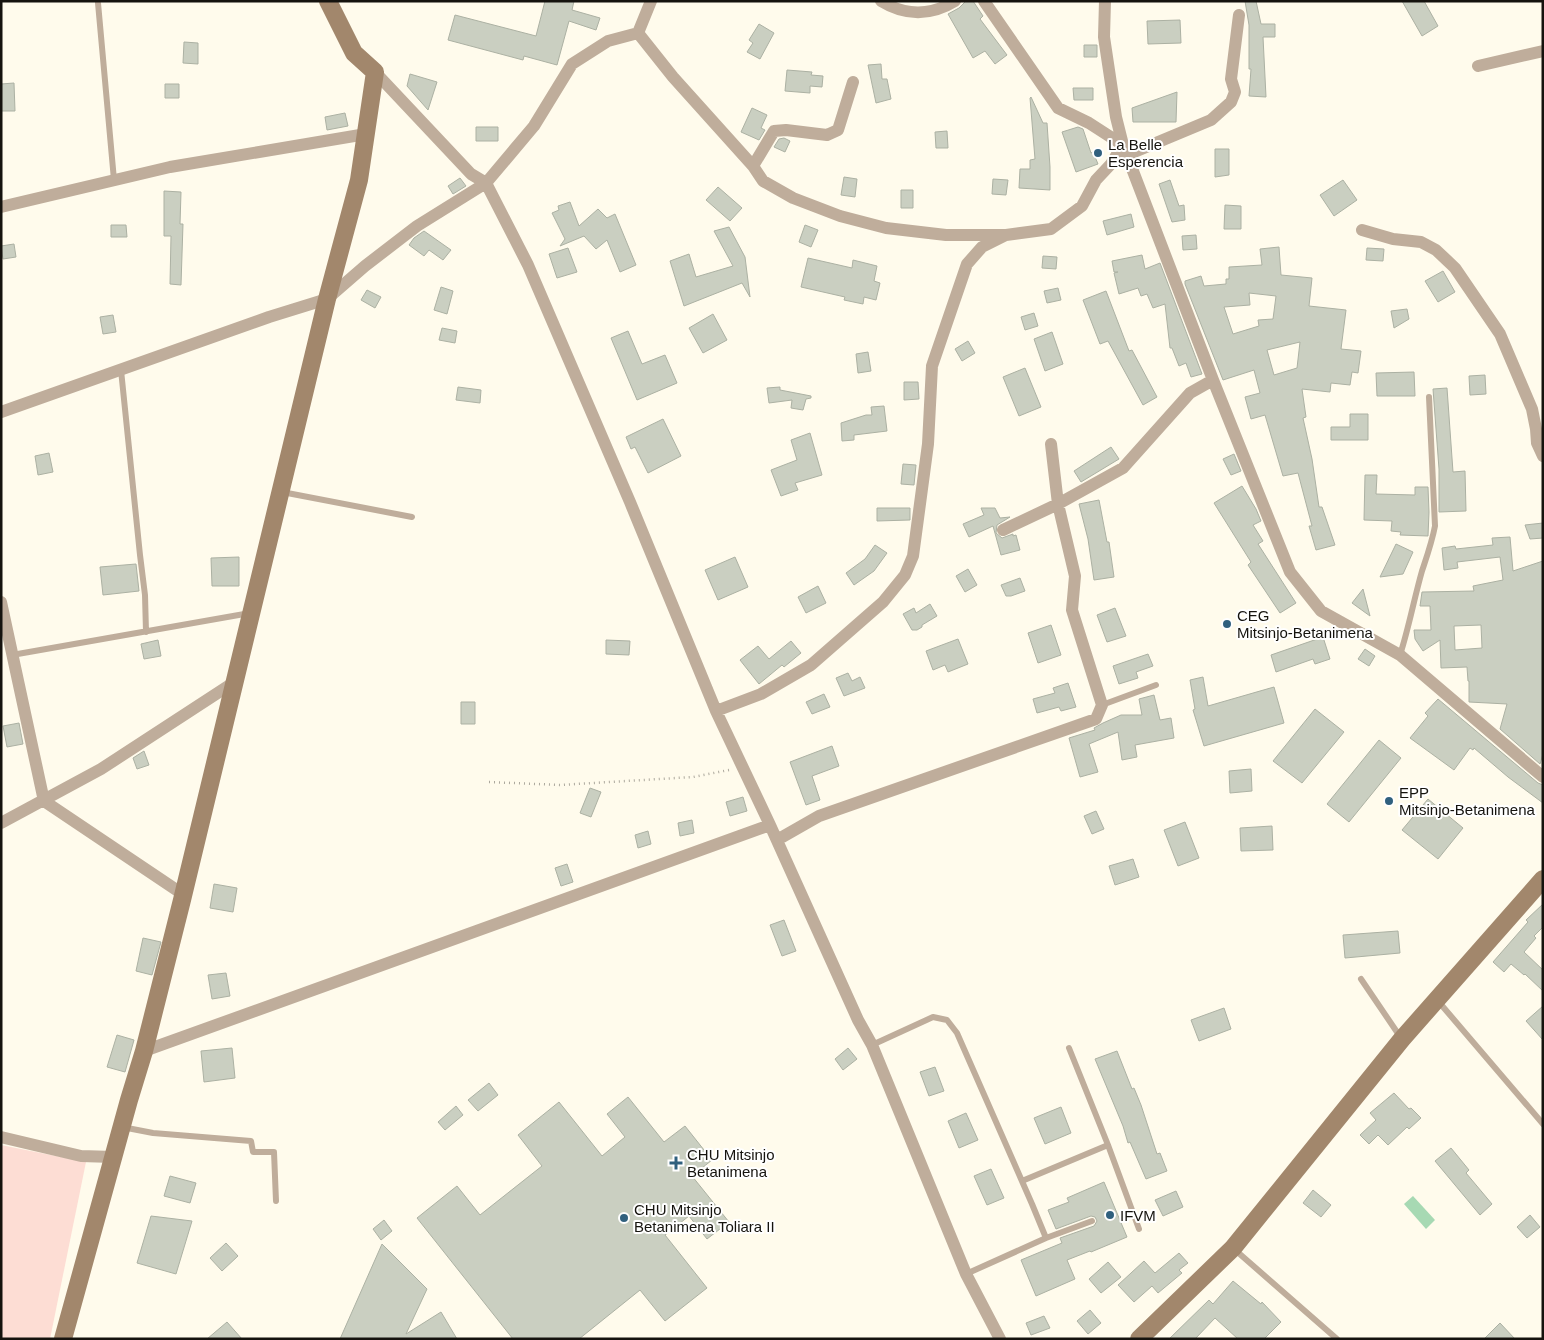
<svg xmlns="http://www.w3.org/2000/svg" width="1544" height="1340" font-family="Arial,sans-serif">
<rect width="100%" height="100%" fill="#fffbec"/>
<path fill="#fdddd4" d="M1,1145L86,1162L50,1339H1Z"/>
<path fill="#a7d9b3" d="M1413,1196L1435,1220L1426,1229L1404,1204Z"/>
<path fill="#cacfc1" stroke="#acb1a3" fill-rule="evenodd" d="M545,1H574L572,10L600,18L596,30L569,21L557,65L524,56L523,60L448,40L455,15L536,36Z
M966,1H973L983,16L980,19L1007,55L995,64L985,51L973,58L948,14L959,8Z
M1245,1H1256L1261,24H1275V37H1263L1266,97L1249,96L1251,69H1249V25Z
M1402,1H1424L1438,26L1422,36Z
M1180,20L1181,43L1148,44L1147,21Z
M759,24L774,33L760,59L747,52L753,43L749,40Z
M184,42L198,43V64L183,63Z
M1084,45H1097V57H1084Z
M881,64L882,79H887L891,99L876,103L868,65Z
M787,70L812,72L811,75L823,76L822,87L810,86V93L785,91Z
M410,74L437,82L428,110L407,86Z
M14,83L15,111H1V84Z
M165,84H179V98H165Z
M1073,88H1093V100H1074Z
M1177,92L1176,122H1133L1132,108Z
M1031,97L1043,123H1047L1050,167V190L1019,188L1020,169H1030V160L1035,159L1030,98Z
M752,108L767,115L761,128L765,130L759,140L741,132Z
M345,113L348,126L327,130L325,117Z
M476,127H498V141H476Z
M1078,127L1083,129L1091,153L1093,152L1098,164L1076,172L1062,132Z
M947,131L948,148H936L935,132Z
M784,138L790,141L785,152L774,147L779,139Z
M1215,149H1229V175L1215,177Z
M844,177L857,179L855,197L841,195Z
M460,178L466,186L453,194L448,186Z
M993,179L1008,180L1006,195L992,194Z
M1170,180L1179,206L1184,205L1185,220L1172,222L1159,184Z
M1343,180L1357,200L1334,216L1320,195Z
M718,187L742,208L730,221L706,200Z
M901,190H913V208H901Z
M164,191L181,192L180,224H183L181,285L170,284L171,236H164Z
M570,202L579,226L598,209L607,218L615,214L636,265L620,272L607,240L596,249L584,236L560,246L565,239L552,213L559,210L558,206Z
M1225,205L1241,206V229H1224Z
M1131,214L1134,227L1107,235L1103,221Z
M111,225H126L127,237H111Z
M805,225L818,230L811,247L799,242Z
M729,227L745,257L750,297L742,283L684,306L670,261L689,254L696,277L733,266L714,231Z
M424,231L451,250L443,260L429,250L424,256L409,245L414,238Z
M1196,235L1197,249L1183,250L1182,236Z
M14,244L16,257L3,259L1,246Z
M1279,247L1281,275L1312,278L1309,306L1346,310L1341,349L1361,351L1358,373L1352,372L1350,385L1331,383L1330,392L1302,389L1306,417L1303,418L1312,459L1319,507H1322L1335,545L1316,550L1309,526H1312L1298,473L1283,476L1265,415L1251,419L1245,397L1260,393L1254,370L1223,380L1185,284V281L1201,276L1204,286L1226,284V279H1229V267L1262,265L1260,249ZM1249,293L1276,296L1273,319L1258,320L1259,326L1233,334L1224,307L1250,305ZM1300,342L1297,368L1274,375L1267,350Z
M568,248L577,272L557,278L549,254Z
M1367,248L1384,249L1383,261L1366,260Z
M1142,255L1145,269L1160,263L1202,374L1191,377L1186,363L1179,366L1172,348H1170L1165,304L1153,308L1147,294L1141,296L1138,288L1119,294L1114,273L1118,272H1114L1112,261Z
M1043,256L1057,257L1056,269L1042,268Z
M808,258L852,268L853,260L877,266L874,281L880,283L876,300L864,297L863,304L844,300L845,297L801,287Z
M1443,271L1455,292L1438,302L1425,281Z
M441,287L453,291L447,314L434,310Z
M1058,288L1061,300L1047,303L1044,291Z
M367,290L381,297L375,308L361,300Z
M1106,291L1129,351L1132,350L1157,397L1143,405L1108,341L1100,344L1083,300Z
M1407,309L1409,319L1394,328L1391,311Z
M1034,313L1038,326L1025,330L1021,317Z
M713,314L727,340L703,353L689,328Z
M113,315L116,332L103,334L100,317Z
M442,328L457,331L455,343L439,340Z
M628,331L642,364L665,355L677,383L637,400L611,338Z
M1052,332L1063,364L1045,371L1034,339Z
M968,341L975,353L962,361L955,349Z
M868,352L871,371L858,373L856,354Z
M1025,368L1041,407L1019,416L1003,377Z
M1414,372L1415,396H1377L1376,373Z
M1485,375L1486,394L1470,395L1469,376Z
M904,382H918L919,399L904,400Z
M458,387L481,390L480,403L456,400Z
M780,387V390L811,396V398L806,399L803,410L791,408L792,400L769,403L767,388Z
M1447,388L1453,472L1465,471L1466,511L1439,512V469L1433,389Z
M884,406L887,431L854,435V440L842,441L841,423L866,415H872L871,407Z
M1350,414H1368V440H1331V427H1350Z
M663,419L681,456L648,473L635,447L631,449L626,437Z
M810,433L822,475L795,483L798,490L781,496L771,470L797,460L791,440Z
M1111,447L1119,459L1081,482L1074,471Z
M49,453L53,472L38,475L35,456Z
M1234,454L1241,471L1231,475L1223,459Z
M903,464L916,465L914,485L901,484Z
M1365,475H1377L1376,494L1415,495V487H1428L1429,512L1428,536L1400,535L1401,532L1391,531L1392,521L1364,520Z
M1242,486L1256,509L1261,521L1253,525L1263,541L1258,544L1296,603L1280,613L1248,565L1251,562L1214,503Z
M1099,500L1107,542H1109L1114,577L1094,580L1088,539L1079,504Z
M877,508H910V520L877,521Z
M981,508H995L1000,518L1010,517L997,525L996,533L1002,538L1013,534V536L1016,535L1020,550L1001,555L993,526L969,537L963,524L984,515Z
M1543,523V538L1530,539L1525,525Z
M1510,537L1513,571L1543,561V754L1540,764L1500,729L1507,704L1469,702V681H1468L1467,667L1441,668L1440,640L1423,651L1415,639L1414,630H1431L1430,606H1420L1422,592L1474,591L1473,586L1503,580L1500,557L1457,562L1458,568L1444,570L1442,548L1455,546L1456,549L1493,545L1492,538ZM1481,625L1482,648L1455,650L1454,626Z
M1396,544L1413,552L1403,574L1380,577Z
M875,545L887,553L874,571L854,585L846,573L865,559Z
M239,557V586H212L211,558Z
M735,557L748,587L718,600L705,570Z
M136,564L139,591L103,595L100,567Z
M968,569L977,585L965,592L956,576Z
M1020,578L1025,591L1011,596H1006L1001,585Z
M818,586L826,603L806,613L798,597Z
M1363,589L1370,616L1352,603Z
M930,604L937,616L922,625V627L917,630H912L903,614L914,608L916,613Z
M1115,608L1126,636L1107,642L1097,615Z
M1051,625L1061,655L1038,663L1028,633Z
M1323,637L1330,659L1315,664L1313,659L1276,672L1271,655Z
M958,639L968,664L948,672L945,665L933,670L926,651Z
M158,640L161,656L144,659L141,644Z
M606,640L630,641L629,655L606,654Z
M791,641L801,653L784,667L782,665L759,684L740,660L758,646L769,659Z
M1365,649L1375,656L1369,666L1358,659Z
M1148,654L1153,666L1136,672L1138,678L1119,684L1113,666Z
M848,673L852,681L860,677L865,688L844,696L836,678Z
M1203,677L1208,706L1274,687L1284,723L1204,746L1193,710L1195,709L1190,680Z
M1068,683L1076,707L1061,711L1059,707L1037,713L1033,699L1055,693L1053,688Z
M824,694L830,707L812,714L806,702Z
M1154,695L1160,720L1171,718L1174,738L1135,745L1137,757L1122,760L1118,732L1089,744L1098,772L1080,777L1069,738L1095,730L1094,728L1103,723L1121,715H1142L1139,699Z
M1438,699L1538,783L1543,785V803L1508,777L1474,748L1473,750L1470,748L1454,770L1410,738L1428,716L1425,713Z
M461,702H475V724H461Z
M1315,709L1344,732L1302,783L1273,761Z
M19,723L23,744L7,747L3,726Z
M1379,740L1401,758L1349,822L1327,804Z
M832,746L839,766L812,776L820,800L806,805L790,762Z
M144,751L149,765L137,769L133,758Z
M1251,769L1252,791L1230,793L1229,771Z
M590,788L601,792L591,817L580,813Z
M743,797L747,811L730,816L726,802Z
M1428,799L1463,828L1438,859L1402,830Z
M1096,811L1104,829L1092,834L1084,816Z
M692,820L694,833L680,836L678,823Z
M1185,822L1199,858L1178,866L1164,830Z
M1272,826L1273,850L1241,851L1240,828Z
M648,831L651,844L638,848L635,835Z
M1133,859L1139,877L1115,885L1109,866Z
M567,864L573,882L561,886L555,868Z
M214,884L237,888L233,912L210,908Z
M1543,904V927L1534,936L1536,938L1524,952L1543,970V991L1525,974L1524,975L1511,964L1504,972L1493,962L1528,922L1526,920Z
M784,920L796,951L782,956L770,925Z
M1398,931L1400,953L1345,958L1343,935Z
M143,938L161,942L152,975L136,971Z
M226,973L230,996L212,999L208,975Z
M1543,1006V1040L1526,1021Z
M1224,1008L1231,1029L1199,1041L1191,1020Z
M117,1035L134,1040L125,1072L107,1067Z
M232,1048L235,1078L204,1082L201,1051Z
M848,1048L857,1059L843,1070L835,1059Z
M1117,1051L1132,1089L1134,1088L1141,1105L1157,1154L1160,1153L1167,1171L1146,1179L1130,1142L1128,1143L1123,1126L1095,1059Z
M935,1067L944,1091L929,1096L920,1072Z
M489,1083L498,1095L478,1111L468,1100Z
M1394,1093L1409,1109L1411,1108L1421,1118L1409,1129L1407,1127L1388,1145L1378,1135L1369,1144L1360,1135L1376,1120L1370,1113Z
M628,1097L664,1142L685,1126L712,1160L692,1176L729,1222L707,1239L689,1216L665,1235L707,1288L665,1321L640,1290L579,1339H513L417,1218L457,1186L480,1215L542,1166L518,1135L559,1102L602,1156L625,1137L607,1114Z
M456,1106L463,1115L445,1130L438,1122Z
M1061,1107L1071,1133L1045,1144L1034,1118Z
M966,1113L978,1140L959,1148L948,1121Z
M1451,1148L1469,1170L1466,1173L1492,1204L1480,1215L1435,1161Z
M991,1169L1004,1198L987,1205L974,1176Z
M170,1176L196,1183L190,1203L164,1196Z
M1104,1182L1127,1237L1091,1252L1090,1251L1067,1260L1075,1279L1036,1296L1021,1260L1062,1243L1060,1238L1094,1226L1097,1221L1095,1217L1091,1216L1056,1229L1048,1210L1069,1202L1067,1198Z
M1313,1190L1331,1205L1321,1217L1303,1203Z
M1176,1191L1183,1207L1163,1216L1155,1200Z
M1530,1215L1540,1227L1527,1238L1517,1227Z
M151,1216L192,1221L176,1274L137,1263Z
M384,1220L392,1231L381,1240L373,1229Z
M226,1243L238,1256L222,1271L210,1258Z
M382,1244L427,1289L406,1334L441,1312L457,1339H340Z
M1179,1253L1188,1263L1179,1270L1182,1273L1158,1293L1152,1286L1134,1302L1118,1285L1144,1261L1155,1273Z
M1108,1262L1121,1277L1101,1293L1089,1279Z
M1233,1281L1261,1304L1262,1302L1281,1322L1264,1339H1238L1215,1318L1195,1339H1169L1209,1300L1213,1304Z
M1090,1310L1101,1323L1088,1334L1077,1321Z
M1044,1316L1050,1328L1031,1335L1026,1323Z
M227,1322L242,1339H207Z
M1500,1323L1515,1339H1484Z"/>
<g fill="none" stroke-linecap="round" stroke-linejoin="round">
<path stroke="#aca89d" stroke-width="2.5" stroke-dasharray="1 4" stroke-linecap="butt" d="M489,782L560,785L693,777L729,770"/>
<path stroke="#bfad9b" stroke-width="6" d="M98,3L114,180
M121,370L140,555L145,595L146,632
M282,492L412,517
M12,655L250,613
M1400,655C1409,627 1414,599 1422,571C1427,556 1432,542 1435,526L1429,397
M1102,705L1156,685
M1361,979L1401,1038
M1438,1001L1543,1124
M872,1045L933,1017L947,1020L957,1033L1032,1204L1046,1238
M1069,1048L1108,1145L1139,1229
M122,1127L153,1133L251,1141L253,1152H274L276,1201
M1022,1181L1108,1145
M1234,1249L1337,1339
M966,1274L1046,1238L1092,1221"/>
<path stroke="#bfad9b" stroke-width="12" d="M651,1L638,33L608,41L572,64L534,126L486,183L528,265L630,502L716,711L770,825L858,1020L872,1045L966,1274L1000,1339
M881,1C905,16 931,16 955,1
M984,1L1058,108L1089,123L1123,145
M1105,1L1104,37L1116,117L1123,145L1213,380L1290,572L1321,611L1400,655L1543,777
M638,33L673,77L753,166L763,181L793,198L840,216L886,228L946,235H1006L1051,229L1082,206L1096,180L1111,164L1123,145
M1478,66L1543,51
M1127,155L1211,120L1231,102L1235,92L1231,79L1239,15
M753,166L774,131L786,130L827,135L838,130L853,82
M1,207L170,167L366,134
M1362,230L1393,239L1421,242L1436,250L1455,268L1500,334L1532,409L1536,429L1537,443L1543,456
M1,412L269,317L327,299L365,266L417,226L486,183L471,174L375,72
M1003,530L1058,504L1123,468L1190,393L1213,380
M1,602L44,801L184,895
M716,711L761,694L811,665L883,602L905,575L913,556L928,444L932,366L967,264L982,247L1006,235
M1,823L101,769L236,681
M777,840L819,816L1096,719L1102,705L1072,610L1075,576L1058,504L1051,444
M144,1051L770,825
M1,1137L81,1156L113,1157"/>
<path stroke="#a2876c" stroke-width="18" d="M63,1339L129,1100L144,1051L182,900L327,299L359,180L375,72L354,53L328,1
M1139,1339L1233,1248L1402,1039L1543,879"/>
</g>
<g fill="#30607e" stroke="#fff" stroke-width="2">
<circle cx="1098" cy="153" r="5"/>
<circle cx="1227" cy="624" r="5"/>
<circle cx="1389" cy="801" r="5"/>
<path d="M673.5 1155.5h5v5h5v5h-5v5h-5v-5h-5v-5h5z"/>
<circle cx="1110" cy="1215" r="5"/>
<circle cx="624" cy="1218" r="5"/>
</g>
<g text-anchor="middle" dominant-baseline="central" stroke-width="4" stroke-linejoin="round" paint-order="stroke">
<g font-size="15" fill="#15130e" stroke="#fff" text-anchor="start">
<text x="1108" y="144">La Belle<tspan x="1108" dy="17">Esperencia</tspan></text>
<text x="1237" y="615">CEG<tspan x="1237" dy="17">Mitsinjo-Betanimena</tspan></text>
<text x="1399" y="792">EPP<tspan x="1399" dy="17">Mitsinjo-Betanimena</tspan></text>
<text x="687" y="1154">CHU Mitsinjo<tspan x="687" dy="17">Betanimena</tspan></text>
<text x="634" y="1209">CHU Mitsinjo<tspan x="634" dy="17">Betanimena Toliara II</tspan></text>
<text x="1120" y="1215">IFVM</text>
</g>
</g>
<rect width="1544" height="1340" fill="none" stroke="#15130e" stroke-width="5"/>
</svg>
